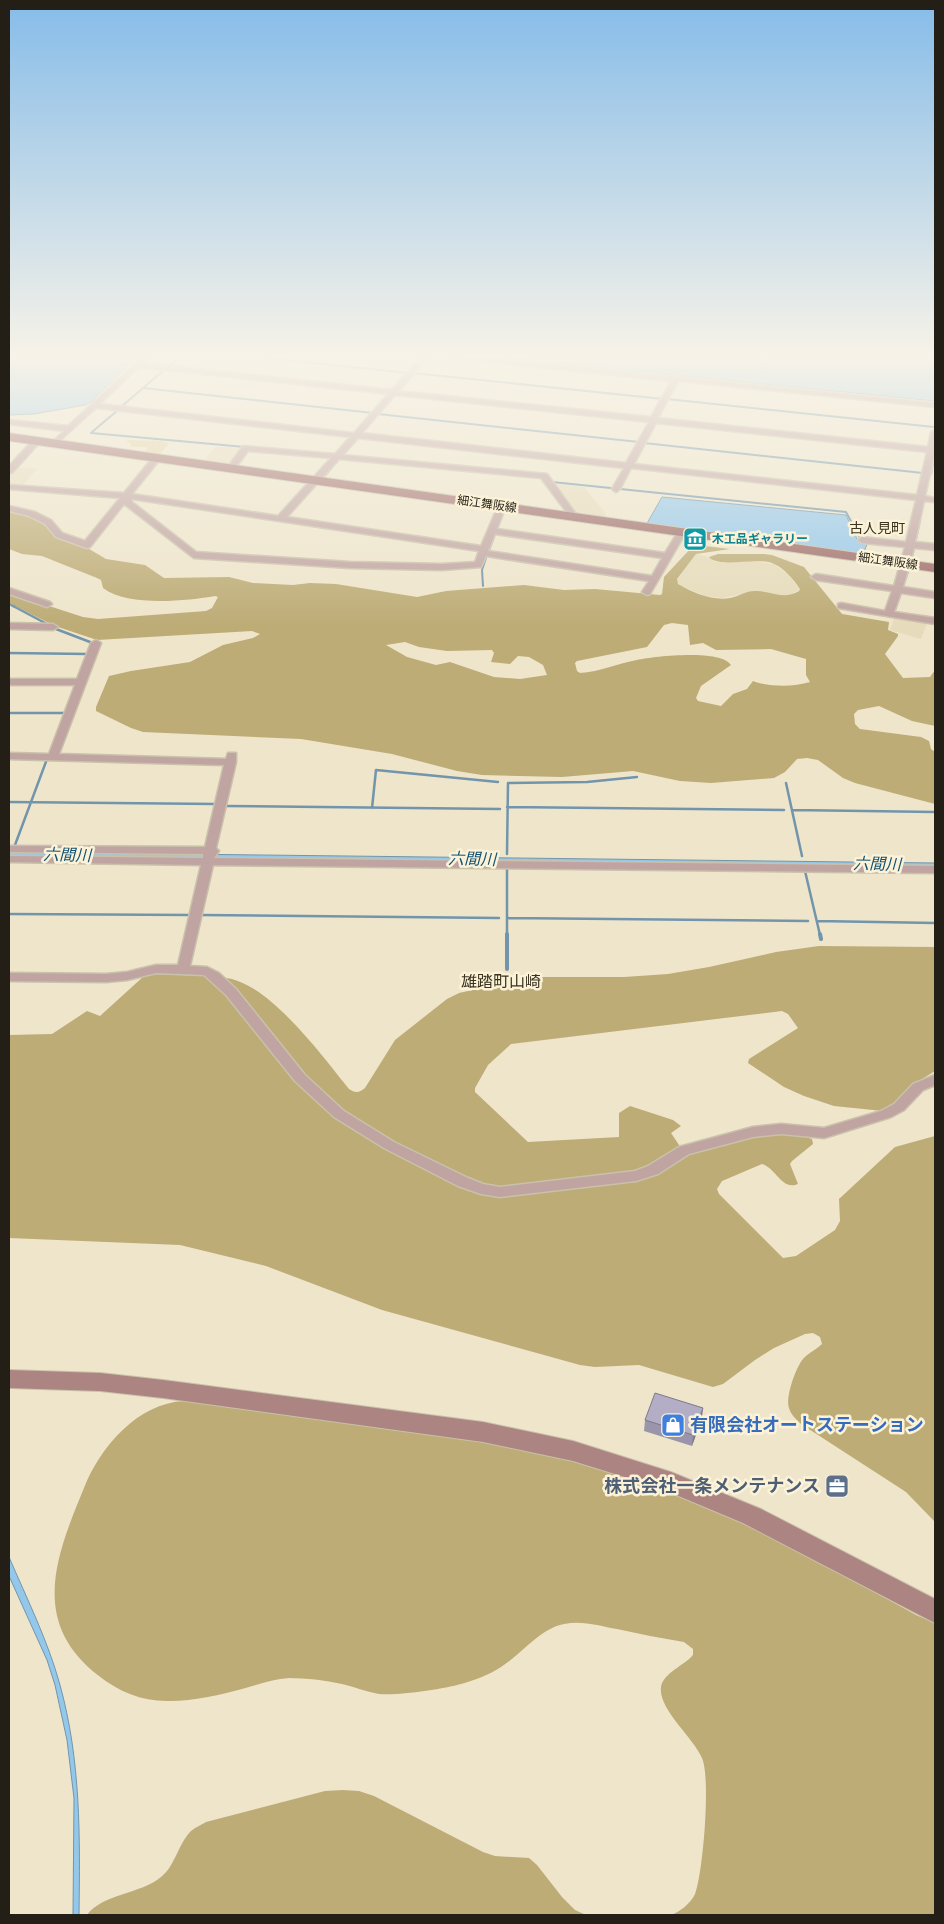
<svg xmlns="http://www.w3.org/2000/svg" width="944" height="1924" font-family="'Crimson Pro','Noto Sans JP',serif">
<rect width="100%" height="100%" fill="#eee5cb"/>
<path fill="#e6dbba" d="M215,447H229L243,449L230,465L203,462Z
M15,467L37,469L21,487L9,486V474Z
M554,484L584,487L606,514L604,518L576,514Z
M696,554L709,557L715,562L750,561L774,564L787,574L800,589L788,596L756,591L722,598L706,596L681,586L676,581Z
M895,616L928,621L921,639L890,630Z"/>
<path fill="#e2d3a2" d="M129,440L163,441L169,444L159,455L144,453L148,448L145,447H131L130,443L125,442Z"/>
<path fill="#bdac76" fill-rule="evenodd" d="M9,510L23,513L47,524L106,559L145,565L164,578L229,577L253,583L293,585L310,583L336,584L417,597L446,591L524,585L564,590L595,589L660,595L662,594L664,577L691,548L705,546L730,549L696,554L677,579L678,584C693,593 713,601 730,598C740,596 747,590 757,591C773,592 784,600 799,591L800,589C794,580 784,568 774,564C758,556 719,569 709,557L718,554H764L772,555L804,567L842,614L889,622L888,630L898,634V636L885,654L903,678L930,677L935,670V726L912,721L879,706L858,710L854,714L855,724L860,729L921,737L929,741L931,749L935,752V804L855,783L843,778L818,760L807,758L797,759L785,772L774,778L711,783L680,781L633,771L562,777L482,775L457,771L392,754L301,739L143,732L131,728L96,711V707L109,676L131,671L190,662L223,645L253,638L260,634L252,631L97,640L55,626L9,603V593L83,617L98,619L206,611L212,608L218,597L215,596C185,601 128,607 103,588L101,580L97,578L42,556L22,554L9,549ZM672,623L688,625L690,645L703,643L716,650L771,649L806,659V675L810,682C794,687 768,687 753,681L747,689L733,694L721,706L698,701L696,698L701,686L731,665C721,649 655,656 637,660C618,663 600,672 580,673L577,671L575,663L577,661L647,647L664,625ZM405,642L419,647L447,651L492,650L494,653L491,662L510,664L518,656L529,657L543,665L547,675L520,679L494,677L450,662L436,665L407,657L386,645Z
M819,946L935,947V1071L914,1084L894,1104L883,1111L834,1106L804,1096L784,1087L748,1063L749,1059L798,1028L788,1014L782,1011L511,1044L488,1065L475,1088V1092L528,1142L619,1137V1113L630,1106L673,1120L681,1126L671,1133L681,1148L643,1171L520,1188L482,1186L365,1128L321,1095L224,978C267,980 323,1057 349,1089C355,1093 359,1093 365,1088L395,1040L447,999L459,993L531,977H624L668,974L709,967L776,952Z
M157,974L205,976L215,980L315,1098L480,1191L637,1179L678,1157L763,1132L799,1135L812,1139L813,1144L792,1161L790,1164L798,1184C782,1191 776,1168 762,1164L722,1181L717,1189L719,1194L783,1258L796,1256L835,1230L840,1221L839,1199L895,1147L935,1136V1522L906,1492L801,1424C796,1419 791,1415 789,1408C785,1398 796,1367 803,1359C808,1353 816,1350 822,1344L820,1337L813,1333L805,1334L774,1348L755,1360L723,1384L713,1387L639,1365L595,1367L580,1365L382,1310L266,1266L180,1245L9,1238V1035L52,1034L87,1011L100,1016L144,976Z
M184,1401L481,1441L570,1460L615,1473L659,1488L748,1524L792,1546L916,1615L935,1623V1915H670C679,1913 691,1903 695,1894C703,1873 711,1778 702,1758C693,1737 658,1709 661,1687C663,1673 685,1665 693,1655V1649L684,1642C661,1638 639,1634 617,1629C600,1626 582,1620 564,1624C539,1629 522,1654 501,1667C489,1675 475,1680 461,1684C444,1689 397,1696 379,1694C367,1692 355,1687 342,1684C325,1680 306,1678 289,1678C273,1679 257,1685 242,1689C219,1695 194,1701 170,1701C144,1702 119,1692 99,1676C29,1622 56,1556 84,1488C100,1447 138,1403 184,1401Z
M343,1790L359,1791L374,1796L483,1852L495,1856L529,1858L537,1865L562,1897L575,1910L586,1915H87C102,1894 141,1894 161,1877C175,1866 178,1845 190,1832C194,1828 201,1825 206,1822L325,1791Z"/>
<path fill="#94c8eb" stroke="#7295ab" d="M9,356H137L91,402L85,405L34,414L9,415Z
M481,356H935V401Z
M662,497L846,515L858,541L868,542L863,554L646,525Z
M9,852L935,863V866L9,856Z
M9,1557C27,1599 48,1641 60,1685C81,1761 80,1837 79,1915H73L74,1798L67,1740L55,1685L47,1660L9,1576Z"/>
<g fill="none" stroke-linecap="round" stroke-linejoin="round">
<path stroke="#7295ab" stroke-width="2" d="M248,356L408,373
M168,367L181,356
M413,373L663,399
M143,388L373,413
M667,399L934,427
M121,407L165,369
M378,414L639,442
M92,432L118,410
M91,433L245,447
M644,443L923,473
M931,474L935,452
M323,478L339,459
M552,482L846,512L860,538L863,539
M915,544L920,520
M488,553L494,537
M911,561L914,549
M483,586L482,570L487,555
M902,589L909,569
M9,604L15,607
M896,607L901,592"/>
<path stroke="#7295ab" stroke-width="2.5" d="M13,606L47,624
M894,613L896,606
M56,629L90,642L91,647
M9,653L88,654
M9,713H65
M786,783L802,856
M9,802L216,804
M225,806L500,809
M507,807L784,810
M372,808L376,770L498,782
M792,810L935,812
M15,845L47,759
M507,854L508,783L587,782L637,777
M507,867V935
M805,871L820,935
M9,914L192,915
M201,915L499,918
M507,918L808,921
M817,921L935,923"/>
<path stroke="#7295ab" stroke-width="4" d="M507,934V969
M820,934L821,939"/>
<g stroke="#c9c1aa" stroke-width="3">
<path id="street" d="M143,356H151L143,363L392,390L421,356H429L399,391L651,417L671,381L448,358L444,356H469L935,403V407L678,381L658,418L928,447L931,432L935,430V452L925,496L935,498V502L924,501L915,542L935,544V550L914,548L903,587L935,592V598L901,593L894,612L935,618V624L838,608V604L841,603L885,611L892,591L816,580L811,577L816,574L894,586L905,547L862,543L858,540L862,537L906,542L916,500L631,468L620,489L616,492L612,489L624,468L358,438L343,455L547,474L576,514L574,518H568V514L541,478L339,459L287,517L481,546L498,506L502,503L506,506L497,529L665,553L679,530H685L686,532L650,594L647,595L642,592L649,581L486,556L481,567L442,570L350,568L194,558L124,504L90,547L87,548L56,537L45,524L29,516L9,511V506L35,512L51,520L62,533L85,541L120,498L9,489V485L124,493L154,456H157L161,458L132,494L278,516L331,458L248,451L234,470H228L227,468L243,446L335,454L350,437L96,408L55,445L51,443L64,431L9,424V420L68,426ZM139,367L388,394L354,433L100,404ZM395,395L649,422L626,463L362,433ZM656,423L927,452L917,495L634,464ZM132,499L479,551L475,562L442,564L350,562L196,552L132,502ZM495,534L662,558L652,576L488,551Z
M34,439L41,441L12,473H9V466Z
M9,588L50,602L52,604L47,607L9,594Z
M9,623L53,624L58,627L53,630L9,629Z
M96,640L101,643L59,754L226,759L228,753H236V762L216,848L219,851L214,858L935,866V873L213,865L190,966L207,967L219,973L236,989L305,1075L344,1111L394,1142L468,1178L483,1184L500,1187L635,1171L648,1166L679,1147L753,1127L781,1124L824,1128L881,1111L894,1104L913,1084L935,1075V1085L923,1090L904,1110L891,1117L824,1138L781,1134L753,1137L689,1154L658,1174L636,1181L500,1197L481,1194L458,1186L384,1148L334,1117L295,1081L226,995L204,975L156,973L127,980L106,982L9,981V973L106,974L127,972L156,965H178L201,865L9,862V856L203,858V854L9,852V846L205,847L224,765L9,759V753L49,754L75,685H9V679H77L91,643Z"/>
</g>
<g stroke="#c9c1aa" stroke-width="2">
<path id="secondary" d="M9,1370L100,1373L163,1380L483,1422L573,1441L671,1472L761,1509L935,1599V1623L743,1523L657,1487L573,1461L483,1442L163,1398L100,1391L9,1388Z"/>
</g>
<g stroke="#c9c1aa" stroke-width="2">
<path id="primary" d="M9,433L935,564V572L9,441Z"/>
</g>
<use href="#street" fill="#c0a4a2" fill-rule="evenodd"/>
<use href="#secondary" fill="#ac8481" fill-rule="evenodd"/>
<use href="#primary" fill="#9d6c69" fill-rule="evenodd"/>
</g>
<path fill="#9a95aa" d="M702,1418L692,1446L644,1431L645,1420Z"/>
<path fill="#7d798b" d="M703,1408L702,1418L692,1446L693,1435Z"/>
<path fill="#b3adc6" stroke="#7d798b" d="M655,1393L703,1408L693,1435L645,1420Z"/>
<linearGradient id="sky" x2="0" y2="1"><stop stop-color="#86bce9"/><stop offset="0.57" stop-color="#f7f3e8"/><stop offset="1" stop-color="#f7f3e8" stop-opacity="0"/></linearGradient>
<rect width="944" height="625" fill="url(#sky)"/>
<defs>
<g id="museum-square" transform="scale(1.25)"><rect x="-9" y="-9" width="18" height="18" rx="4" fill="#0f9aa8" stroke="#fbf2d8"/><path d="M0-6L6-3V-2H-6V-3ZM-5-1h2V3h-2ZM-1-1h2V3h-2ZM3-1h2V3H3ZM-6 4H6V6H-6Z" fill="#fff"/></g>
<g id="shop-square" transform="scale(1.25)"><rect x="-9" y="-9" width="18" height="18" rx="4" fill="#3f7fe0" stroke="#fbf2d8"/><path d="M-5-2.5h2.3a2.7 3.5 0 0 1 5.4 0H5L5.5 6h-11ZM-1.5-2.5h3a1.5 2.3 0 0 0-3 0Z" fill="#fff"/></g>
<g id="office-square" transform="scale(1.25)"><rect x="-9" y="-9" width="18" height="18" rx="4" fill="#5c6f8a" stroke="#fbf2d8"/><path d="M-6-3h4V-5.5h4V-3h4V5H-6ZM-1-4.5V-3h2v-1.5ZM-6 0V1H6V0Z" fill="#fff"/></g>
</defs>
<g fill-rule="evenodd">
<use href="#museum-square" x="695" y="539"/>
<use href="#shop-square" x="673" y="1425"/>
<use href="#office-square" x="837" y="1486"/>
</g>
<g text-anchor="middle" dominant-baseline="central" stroke-width="5" stroke-linejoin="round" paint-order="stroke">
<g font-size="12" fill="#231f16" stroke="#fbf2d8">
<text transform="translate(487 504) rotate(8)">細江舞阪線</text>
<text transform="translate(888 561) rotate(8)">細江舞阪線</text>
</g>
<g font-size="12" font-weight="bold" fill="#0d838f" stroke="#fbf2d8" text-anchor="start">
<text x="712" y="539">木工品ギャラリー</text>
</g>
<g font-size="14" fill="#3a331e" stroke="#fbf2d8">
<text x="877" y="528">古人見町</text>
</g>
<g font-size="16" font-style="italic" fill="#125172" stroke="#fbf2d8">
<text transform="translate(67 855) rotate(1)">六間川</text>
<text transform="translate(472 859) rotate(1)">六間川</text>
<text transform="translate(877 864) rotate(1)">六間川</text>
</g>
<g font-size="16" fill="#3a331e" stroke="#fbf2d8">
<text x="501" y="981">雄踏町山崎</text>
</g>
<g font-size="18" font-weight="bold" fill="#366cbe" stroke="#fbf2d8" text-anchor="start">
<text x="690" y="1425">有限会社オートステーション</text>
</g>
<g font-size="18" font-weight="bold" fill="#4e5e75" stroke="#fbf2d8" text-anchor="end">
<text x="820" y="1486">株式会社一条メンテナンス</text>
</g>
</g>
<rect width="944" height="1924" fill="none" stroke="#231f16" stroke-width="20"/>
</svg>
